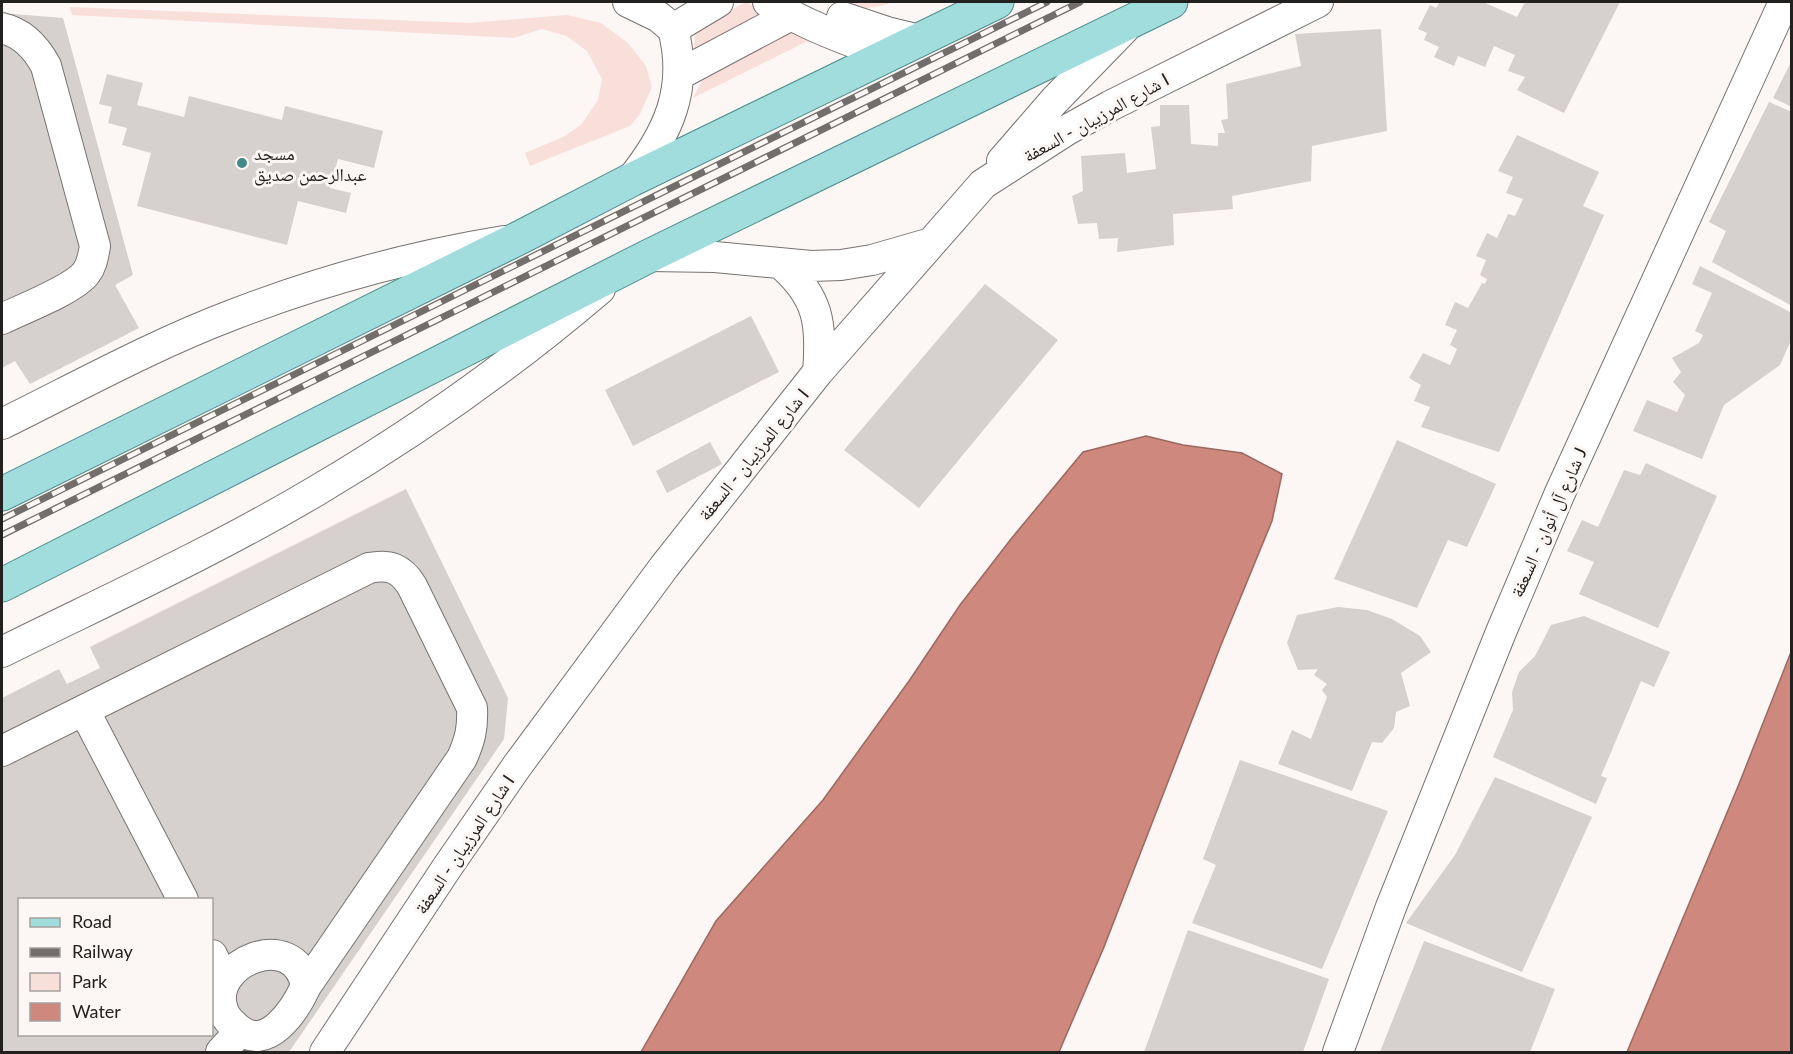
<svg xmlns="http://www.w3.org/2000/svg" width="1793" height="1054" font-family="Lato,'Noto Naskh Arabic',sans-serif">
<rect width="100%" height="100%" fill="#fcf6f4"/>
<path fill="#f9dfda" d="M746,2L765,13L694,49L695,29Z
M838,2H893C873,9 858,11 838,2Z
M70,7L469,23L567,15L601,23L628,43L646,66L652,87L640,114L630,126L530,166L525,153L563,137L581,125L598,100L602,79L587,51L566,36L542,29L514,38L72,15Z
M796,29L818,36L693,98L706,73Z"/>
<path fill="#ce887d" stroke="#9b6961" stroke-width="1.5" d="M1146,436L1183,445L1242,453L1282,474L1272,521L1221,645L1104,947L1059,1052H641L716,921L823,800L909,681L960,605L1011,539L1083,452Z
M1791,652V1052H1627L1739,784Z"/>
<path fill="#d6d0cf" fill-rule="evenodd" d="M1440,2H1483L1517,17L1525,2H1620L1564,113L1517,90L1525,77L1508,71L1515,55L1494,46L1485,67L1458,56L1454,66L1434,57L1439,47L1424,40L1427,33L1418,29L1430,5L1436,8Z
M2,13L63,18L133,275L115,285L139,328L30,384L15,361L2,368Z
M1381,29L1387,131L1312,146L1311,181L1232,196L1233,209L1173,214L1174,245L1117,252L1118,238L1099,239L1097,223L1078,224L1072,196L1083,191L1081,156L1125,153L1127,173L1156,169L1151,127L1160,126V105H1189L1191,144L1218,146V133H1225L1221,120L1228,119L1226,84L1301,66L1295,34Z
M1792,60V107L1773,98Z
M107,74L143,83L137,105L184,117L189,96L282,120L285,106L383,131L374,168L338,159L330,188L351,193L346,213L298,201L287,245L137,206L151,153L122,145L127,128L108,123L112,107L99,104Z
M1769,102L1792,112V306L1712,262L1726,231L1709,222Z
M1517,135L1599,172L1583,206L1604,215L1499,452L1421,427L1430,407L1414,401L1421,385L1409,378L1423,353L1450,365L1457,349L1450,345L1457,330L1445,325L1455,302L1468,308L1482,283L1485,284L1487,279L1480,275L1486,260L1476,256L1487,233L1497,238L1508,214L1515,216L1523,199L1506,193L1513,177L1498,171Z
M1700,266L1792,313V338L1780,365L1724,405L1702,459L1633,431L1647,400L1677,412L1685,395L1673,382L1681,372L1672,358L1699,343L1703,335L1695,331L1712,293L1692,284Z
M985,284L1058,340L919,508L844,450Z
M751,316L779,372L633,446L605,390Z
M1397,440L1496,484L1467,547L1448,540L1417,608L1334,579Z
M710,442L722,464L667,493L656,471Z
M1646,463L1717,496L1658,628L1579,594L1594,562L1567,551L1582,520L1598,527L1624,470L1640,475Z
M406,489L508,698L504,739L289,1052H2V698L59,669L67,684L100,668L90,647ZM20,900H212V1034H20Z
M1338,607L1367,610L1392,619L1420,636L1431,652L1401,673L1410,706L1396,712L1394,728L1382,743L1372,742L1352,791L1278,764L1292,730L1311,739L1327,697L1322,690L1327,684L1314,675L1318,669L1298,670L1287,643L1297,615Z
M1584,616L1670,652L1654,687L1641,681L1601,776L1607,778L1596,804L1493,757L1513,710L1512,692L1519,672L1535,656L1551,625Z
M1240,760L1388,811L1322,969L1192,923L1216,865L1203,859Z
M1495,777L1592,817L1522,972L1406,923L1455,855Z
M1188,930L1329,979L1303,1052H1144Z
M1424,941L1555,989L1530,1052H1380Z"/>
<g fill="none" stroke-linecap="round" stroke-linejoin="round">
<g stroke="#787271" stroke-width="32">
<path id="minor" d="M628,2L659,17L673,29
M768,2C805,25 848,41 889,55
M842,17L887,32L920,40
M2,28C23,33 36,47 46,66L95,246C93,257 92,265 86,273C73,290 22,309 2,319
M673,29L718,2
M680,74L791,15
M1002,161L1054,101L1124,29
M631,180C668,134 689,89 673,29
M649,256L715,257L811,266L841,265L872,260L931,243
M781,264C819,297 822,324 818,372
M2,424C77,387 153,345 232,315C320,281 411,256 504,241
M2,652C107,600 215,551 316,491C416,432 511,365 600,289
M84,710L183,900
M2,751L369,568C389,564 401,568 412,586L472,708C473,728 470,740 462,758L306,986C295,1010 267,1054 237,1028C231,1023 225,1018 223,1010C206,963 295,926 306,986
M212,955L224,980
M221,1052L240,1031
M325,1052L446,869L517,766L664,567L818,372L983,184L1067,130L1110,106L1318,2
M1338,1052L1391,907L1501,632L1559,495L1784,2"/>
</g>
<g stroke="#4b8d8b" stroke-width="35">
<path id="major" d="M2,494L519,238L631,180L997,2
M2,585L649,256L1171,2"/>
</g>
<use href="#minor" stroke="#fff" stroke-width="30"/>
<use href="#major" stroke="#a0dddc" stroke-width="33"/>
<g stroke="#716e6c" stroke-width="7">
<path id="rail" d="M2,519L1047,2
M2,535L1080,2"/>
</g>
<use href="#rail" stroke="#fcf6f4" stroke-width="4.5" stroke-dasharray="14" stroke-linecap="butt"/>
</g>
<circle fill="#428a88" stroke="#fcf6f4" stroke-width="2" cx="242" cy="163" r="6"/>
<g text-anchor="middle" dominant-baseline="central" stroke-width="6" stroke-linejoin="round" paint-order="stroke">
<g font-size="18" fill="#232120" stroke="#fcf6f4">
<text transform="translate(1096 117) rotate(-29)">شارع المرزيبان - السعفة I</text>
<text transform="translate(753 454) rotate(-51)">شارع المرزيبان - السعفة I</text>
<text transform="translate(1548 522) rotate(-66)">شارع آل أنوان - السعفة J</text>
<text transform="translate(464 844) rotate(-56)">شارع المرزيبان - السعفة I</text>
</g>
<g font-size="18" fill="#232120" stroke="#fcf6f4" text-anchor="start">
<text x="254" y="153">مسجد<tspan x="254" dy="21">عبدالرحمن صديق</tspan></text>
</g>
</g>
<rect width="1793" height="1054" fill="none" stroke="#232120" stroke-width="6"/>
<rect x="18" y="898" width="195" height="138" fill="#fcf6f4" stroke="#a5a19f" stroke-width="1.5"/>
<rect x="30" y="918" width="30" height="9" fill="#a0dddc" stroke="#a5a19f" stroke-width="1.5"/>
<text x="72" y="928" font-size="18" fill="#232120">Road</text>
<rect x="30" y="948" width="30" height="9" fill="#716e6c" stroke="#a5a19f" stroke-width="1.5"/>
<text x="72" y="958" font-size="18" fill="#232120">Railway</text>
<rect x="30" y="973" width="30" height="18" fill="#f9dfda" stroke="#a5a19f" stroke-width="1.5"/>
<text x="72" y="988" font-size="18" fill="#232120">Park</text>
<rect x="30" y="1003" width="30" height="18" fill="#ce887d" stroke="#a5a19f" stroke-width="1.5"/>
<text x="72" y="1018" font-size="18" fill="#232120">Water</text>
</svg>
